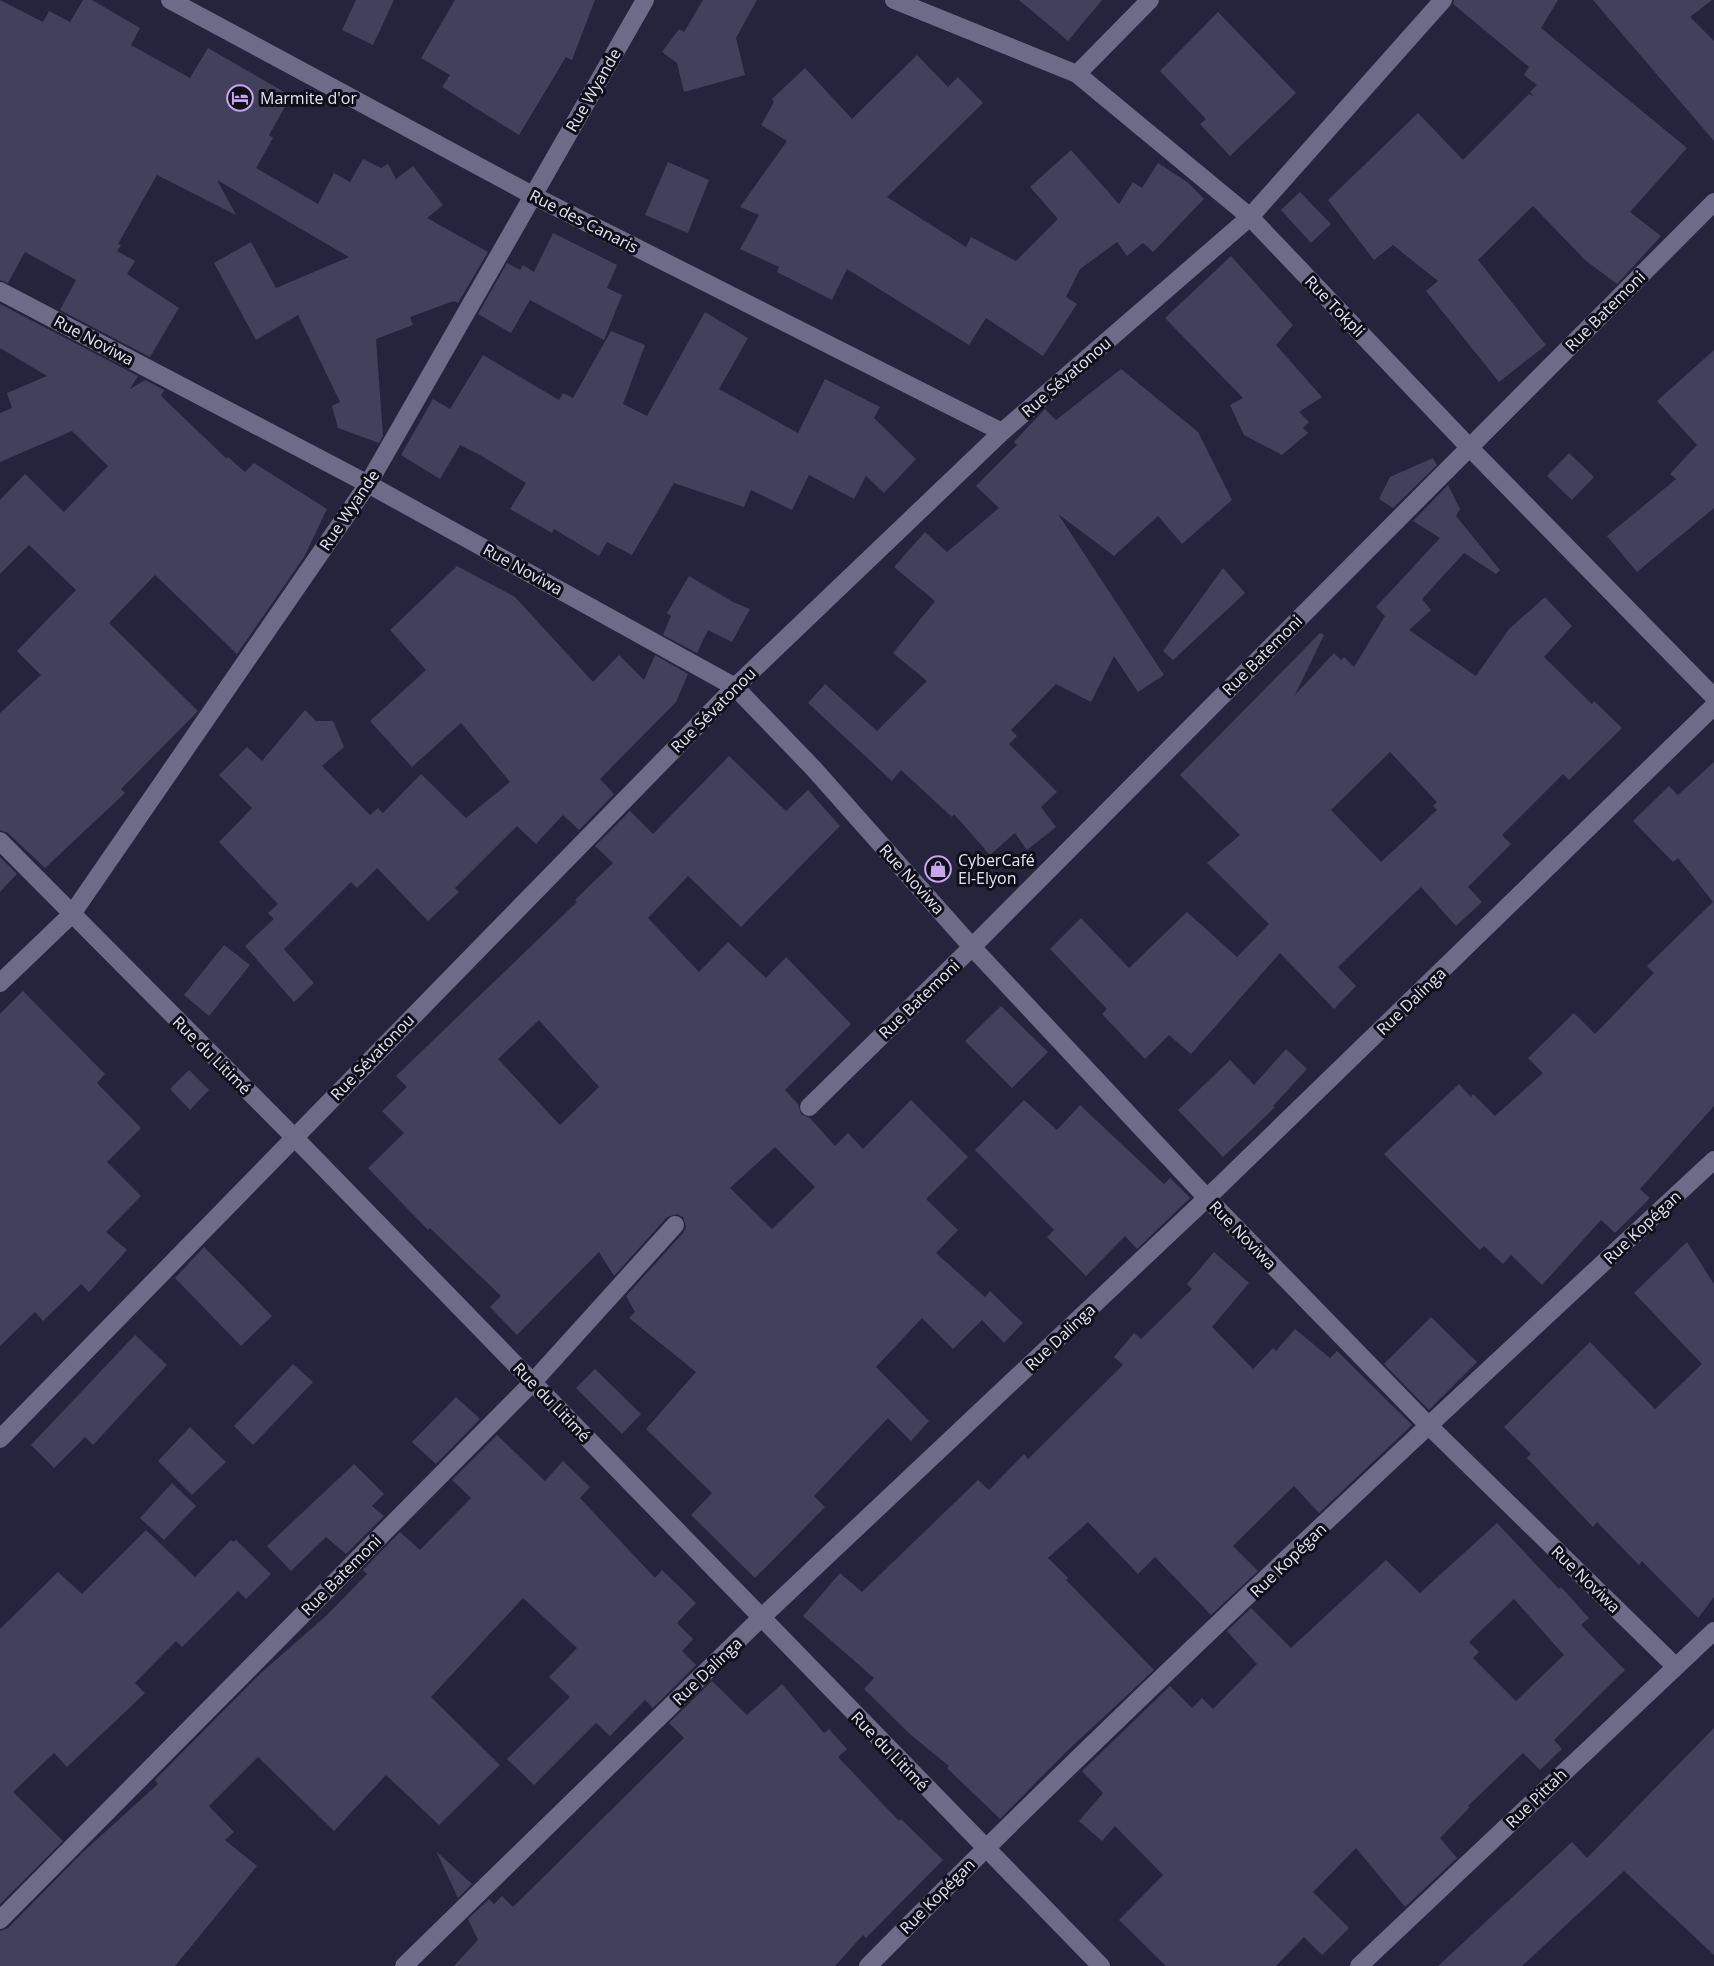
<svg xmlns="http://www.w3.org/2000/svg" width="1714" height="1966" font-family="'Open Sans',sans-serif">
<rect width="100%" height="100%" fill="#25243c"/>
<path fill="#41415b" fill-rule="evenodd" d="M0,0L43,22L49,11L70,22L83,0H92L140,28L131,45L190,78L208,48L291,96L269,135L273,138L256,168L318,204L334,173L350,182L363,159L381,168L388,164L396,179L413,166L443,205L427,218L488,252L458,303L454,301L410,317L413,325L376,339L383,436L379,443L338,428L332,406L340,402L298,315L256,340L214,263L251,242L276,288L349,257L217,180L236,215L157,175L118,244L121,245L117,251L135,261L127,274L179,308L150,357L60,310L76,280L25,252L8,283L0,280Z
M356,0H394L373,45L342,30Z
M455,0H595L572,60L566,57L519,135L442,87L450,75L421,58Z
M703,0H757L736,38L745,75L684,92L677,63L662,52L679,29L684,32Z
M1019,0H1102L1068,41Z
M1454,0H1558L1541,28L1687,148L1630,212L1661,236L1617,284L1585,260L1533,206L1478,260L1546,345L1499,382L1426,291L1438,281L1393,245L1374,260L1328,200L1418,113L1463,160L1529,94L1534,96L1530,92L1537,85L1524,75L1529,67L1453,4Z
M1593,0H1712L1690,17L1714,41V141Z
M1218,12L1296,93L1230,156L1200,124L1206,119L1160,71Z
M917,55L948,87L958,77L983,103L887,197L966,247L971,237L1016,261L1058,219L1030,187L1071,150L1119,204L1133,182L1142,188L1158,163L1187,182L1204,199L1153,252L1143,243L1127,256L1117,242L1080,269L1066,297L1077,304L1043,356L986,318L969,345L847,269L832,300L777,272L779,267L740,249L759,215L740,207L787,141L761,125L774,102L772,99L805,68L852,119Z
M668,162L709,180L688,233L645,215Z
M1300,192L1331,224L1311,243L1281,210Z
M553,233L617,265L607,288L622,295L604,340L530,300L511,333L478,314L507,263L520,270L523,265L534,272Z
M1231,256L1293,325L1276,345L1322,397L1299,412L1309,422L1303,428L1308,433L1282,455L1244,435L1230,405L1243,398L1165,318Z
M0,304L138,376L130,389L145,380L164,390L161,396L227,459L228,457L245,472L254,463L327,509L304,557L237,654L155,575L109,623L198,711L121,789L125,793L45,868L8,833L0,830V713L41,675L17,651L76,590L29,545L0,574V500L25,474L64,512L108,466L72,431L0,462V413L12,408L7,393L47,376L0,348Z
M705,312L748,338L719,389L798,433L825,379L880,407L874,418L916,459L884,493L866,476L854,499L809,475L792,510L751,490L744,507L674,483L632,555L607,542L599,556L554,529L552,533L510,509L526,483L480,455L460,445L440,479L401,455L433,399L450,409L483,355L559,400L563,393L573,398L611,331L645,345L623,404L647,416Z
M1714,350V508L1637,572L1607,536L1676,479L1670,474L1697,445L1657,401Z
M1121,369L1198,432L1232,500L1182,544L1158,516L1114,556L1058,514L1164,675L1138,692L1114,656L1091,702L1056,684L1011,730L1017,736L1009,744L1057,792L1041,807L1056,827L1027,850L1015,833L990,855L954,814L952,817L901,770L892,781L808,703L825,684L877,731L927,681L893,653L935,601L894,567L925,532L947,552L999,508L976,486L1017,445L1014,442L1045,409L1056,420Z
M1569,453L1594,477L1572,500L1547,476Z
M1433,458L1437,465L1393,508L1379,499L1390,477Z
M1448,485L1460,509L1456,516L1500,570L1496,574L1464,553L1422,599L1431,610L1409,630L1476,676L1509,629L1545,597L1572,626L1544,657L1592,704L1594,701L1622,728L1569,780L1563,774L1502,835L1511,844L1468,887L1482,902L1456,926L1421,887L1338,967L1356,986L1334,1009L1280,953L1191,1054L1169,1035L1145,1059L1102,1014L1107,1009L1050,949L1081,918L1129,968L1187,912L1237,957L1269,924L1207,863L1240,835L1180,775L1320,633L1324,635L1295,695L1334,653L1341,660L1344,657L1354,667L1385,616L1376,607L1440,538L1413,521ZM1390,752L1437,802L1433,806L1437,810L1381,862L1331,810Z
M457,566L515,597L593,682L619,655L644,680L655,655L688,674L676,702L600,779L614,794L579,830L563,815L536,844L517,826L455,888L459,892L428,921L377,868L357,888L351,882L284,949L314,983L294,1002L245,946L274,919L268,913L278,904L219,842L252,808L219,775L247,747L262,761L305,710L316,721H333L344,747L322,766L370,815L378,808L383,813L421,774L466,818L510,782L461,723L412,767L370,721L426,670L390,630Z
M1223,568L1245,593L1173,660L1163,651Z
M689,576L733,602L750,609L732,642L708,630L697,653L663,635L671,616L667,613Z
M729,756L786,811L808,790L840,826L741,927L688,876L648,918L699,972L728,942L766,978L786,957L851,1024L785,1090L798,1104L801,1114L810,1118L835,1146L848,1133L863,1149L911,1100L968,1157L926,1199L958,1230L936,1253L985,1297L990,1291L1023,1323L1004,1343L982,1320L953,1349L922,1318L876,1367L929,1421L911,1441L888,1418L814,1496L825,1507L755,1578L691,1515L712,1493L646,1429L696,1372L629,1318L635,1312L626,1296L683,1233L686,1227L683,1217L677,1214L667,1217L614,1276L599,1252L517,1335L490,1307L501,1296L430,1228L428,1230L368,1168L404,1133L382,1111L407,1087L396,1076L577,902L575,900L613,863L595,846L630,811L653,834ZM539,1020L599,1087L560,1125L498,1059ZM775,1147L815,1187L772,1229L730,1188Z
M1714,762V1106L1640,1189L1650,1198L1615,1233L1601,1220L1542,1285L1511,1255L1503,1264L1484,1246L1480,1250L1384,1154L1459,1084L1471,1097L1473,1094L1495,1116L1543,1073L1528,1058L1574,1013L1595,1034L1654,973L1647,966L1713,902L1678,858L1673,862L1633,821L1669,786L1678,795Z
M0,857L17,874L0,892Z
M224,945L250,965L209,1016L184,995Z
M23,991L105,1074L97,1083L141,1128L107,1162L141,1196L106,1232L127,1250L89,1292L81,1284L43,1321L35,1312L0,1346V1014Z
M1001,1006L1048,1052L1012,1088L965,1041Z
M1286,1049L1307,1069L1273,1106L1275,1107L1223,1157L1178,1110L1230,1060L1254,1085Z
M189,1070L209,1090L190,1110L170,1089Z
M1024,1100L1057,1130L1080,1105L1164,1184L1170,1178L1190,1198L1137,1249L1125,1236L1086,1276L1047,1237L1054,1230L975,1150Z
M1687,1242L1714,1284V1597L1698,1618L1642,1561L1639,1565L1597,1522L1593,1527L1527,1458L1531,1454L1504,1427L1590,1342L1655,1409L1702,1364L1634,1293Z
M204,1247L272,1316L241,1346L175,1278Z
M1214,1252L1249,1283L1212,1327L1253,1369L1273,1348L1276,1351L1295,1329L1330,1358L1337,1351L1412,1425L1319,1513L1294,1486L1233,1546L1258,1571L1211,1615L1155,1557L1138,1574L1088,1522L1048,1558L1068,1578L1066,1580L1154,1670L1065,1753L1000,1819L947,1768L949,1766L911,1735L864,1689L874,1678L803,1616L840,1573L862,1592L978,1480L989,1490L1024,1454L1028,1459L1123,1365L1114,1357L1134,1333L1141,1339L1192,1289L1187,1284Z
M1431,1317L1477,1362L1429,1410L1384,1364Z
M135,1335L167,1365L93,1445L85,1437L54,1468L31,1445Z
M293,1364L313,1382L253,1445L234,1426Z
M595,1369L641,1414L622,1434L576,1388Z
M456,1397L480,1419L436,1464L412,1442Z
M190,1427L226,1462L192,1495L158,1461Z
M497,1435L545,1481L563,1461L590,1487L580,1498L655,1578L662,1570L696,1603L677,1623L693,1639L682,1651L696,1665L653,1708L645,1700L610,1736L596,1723L534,1785L507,1759L570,1697L549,1677L577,1648L523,1598L431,1697L500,1765L439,1825L386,1775L334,1831L258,1757L209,1806L234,1832L225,1840L257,1866L175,1966H0V1931L8,1928L83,1852L158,1784L155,1780L261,1673L327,1615L367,1574L363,1570L400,1532L420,1550L471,1498L452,1480Z
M354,1464L384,1494L372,1506L384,1516L346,1554L326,1537L291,1571L267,1546Z
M172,1483L196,1506L164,1540L140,1518Z
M1497,1523L1559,1589L1561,1587L1589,1618L1581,1625L1625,1670L1554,1740L1562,1749L1540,1770L1523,1753L1468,1806L1470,1807L1440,1838L1457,1858L1405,1907L1356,1848L1313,1892L1349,1928L1322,1955L1304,1937L1276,1966H1166L1119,1920L1163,1875L1115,1826L1102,1841L1079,1821L1103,1793L1082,1771L1170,1686L1192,1708L1202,1698L1213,1709L1257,1664L1227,1631L1251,1608L1291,1648L1386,1560L1420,1593ZM1514,1599L1564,1655L1516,1701L1473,1658L1479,1652L1469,1642Z
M146,1530L195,1577L231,1540L233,1542L236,1540L271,1574L246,1599L238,1591L182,1647L176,1641L135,1683L145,1693L67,1767L54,1753L13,1792L63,1841L0,1904V1629L58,1572L82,1594Z
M712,1681L747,1715L782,1684L824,1733L829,1729L847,1749L838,1757L899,1821L901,1819L943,1860L866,1938L863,1935L835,1966H454L478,1940L468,1919L489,1899L494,1904L502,1896L513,1907L684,1738L669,1723Z
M1714,1728V1955L1624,1871L1522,1966H1438L1572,1842L1587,1858Z
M437,1852L472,1884L458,1898L437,1853Z"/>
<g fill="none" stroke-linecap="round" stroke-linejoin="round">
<path stroke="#6c6c88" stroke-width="18" d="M1077,74L1150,0"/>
<path stroke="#6c6c88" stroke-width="18" d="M170,0L532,195L1002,432
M894,0L1077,74L1250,217L1469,447L1714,697
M0,291L368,484L735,687L814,769L972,947L1207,1198L1429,1426L1675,1666
M0,841L294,1137L1101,1966
M0,983L72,914L368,484L645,0
M809,1107L972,947L1714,202
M0,1439L735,687L1002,432L1250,217L1443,0
M0,1920L532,1383L675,1225
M404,1966L762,1617L1207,1198L1714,706
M868,1966C1142,1689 1429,1425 1714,1160
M1359,1966L1714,1631"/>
</g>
<defs>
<g id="hotel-ring" transform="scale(1.35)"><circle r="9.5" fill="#0f0f1a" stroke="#c8a6ef" stroke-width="1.5"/><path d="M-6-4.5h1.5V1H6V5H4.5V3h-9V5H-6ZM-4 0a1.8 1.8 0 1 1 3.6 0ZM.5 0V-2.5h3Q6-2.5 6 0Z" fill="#c8a6ef"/></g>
<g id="shop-ring" transform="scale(1.35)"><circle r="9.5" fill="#0f0f1a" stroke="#c8a6ef" stroke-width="1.5"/><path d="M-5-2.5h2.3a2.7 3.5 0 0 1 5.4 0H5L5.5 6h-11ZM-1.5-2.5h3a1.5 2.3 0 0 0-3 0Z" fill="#c8a6ef"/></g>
</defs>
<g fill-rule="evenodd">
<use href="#hotel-ring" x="240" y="98"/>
<use href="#shop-ring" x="938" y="869"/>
</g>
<g text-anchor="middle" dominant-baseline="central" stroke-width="6" stroke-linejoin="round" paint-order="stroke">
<g font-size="16" fill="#e2e2f3" stroke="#0f0f1a">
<text transform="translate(593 90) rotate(-60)">Rue Wyande</text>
<text transform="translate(584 221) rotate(27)">Rue des Canaris</text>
<text transform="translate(1335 306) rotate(46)">Rue Tokpli</text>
<text transform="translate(1605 311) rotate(-45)">Rue Batemoni</text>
<text transform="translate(94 340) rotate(28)">Rue Noviwa</text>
<text transform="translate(1066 377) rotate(-41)">Rue Sévatonou</text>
<text transform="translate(349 510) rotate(-56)">Rue Wyande</text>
<text transform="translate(523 569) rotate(29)">Rue Noviwa</text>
<text transform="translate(1262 655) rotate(-45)">Rue Batemoni</text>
<text transform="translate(713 710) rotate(-45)">Rue Sévatonou</text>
<text transform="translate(912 879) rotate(48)">Rue Noviwa</text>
<text transform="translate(919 999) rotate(-44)">Rue Batemoni</text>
<text transform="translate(1411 1001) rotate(-44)">Rue Dalinga</text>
<text transform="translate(212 1055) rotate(45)">Rue du Litimé</text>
<text transform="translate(372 1057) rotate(-46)">Rue Sévatonou</text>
<text transform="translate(1642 1227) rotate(-43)">Rue Kopégan</text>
<text transform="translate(1243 1235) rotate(46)">Rue Noviwa</text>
<text transform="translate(1060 1337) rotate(-43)">Rue Dalinga</text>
<text transform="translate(552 1402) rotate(46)">Rue du Litimé</text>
<text transform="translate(1288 1560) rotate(-44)">Rue Kopégan</text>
<text transform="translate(341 1575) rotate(-45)">Rue Batemoni</text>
<text transform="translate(1586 1579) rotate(44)">Rue Noviwa</text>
<text transform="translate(707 1671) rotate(-44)">Rue Dalinga</text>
<text transform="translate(890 1751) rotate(46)">Rue du Litimé</text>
<text transform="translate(1536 1798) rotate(-44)">Rue Pittah</text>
<text transform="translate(937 1896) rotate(-45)">Rue Kopégan</text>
</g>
<g font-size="16" fill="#e2e2f3" stroke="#0f0f1a" text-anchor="start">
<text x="260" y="98">Marmite d'or</text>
<text x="958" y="860">CyberCafé<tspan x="958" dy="18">El-Elyon</tspan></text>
</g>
</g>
</svg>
